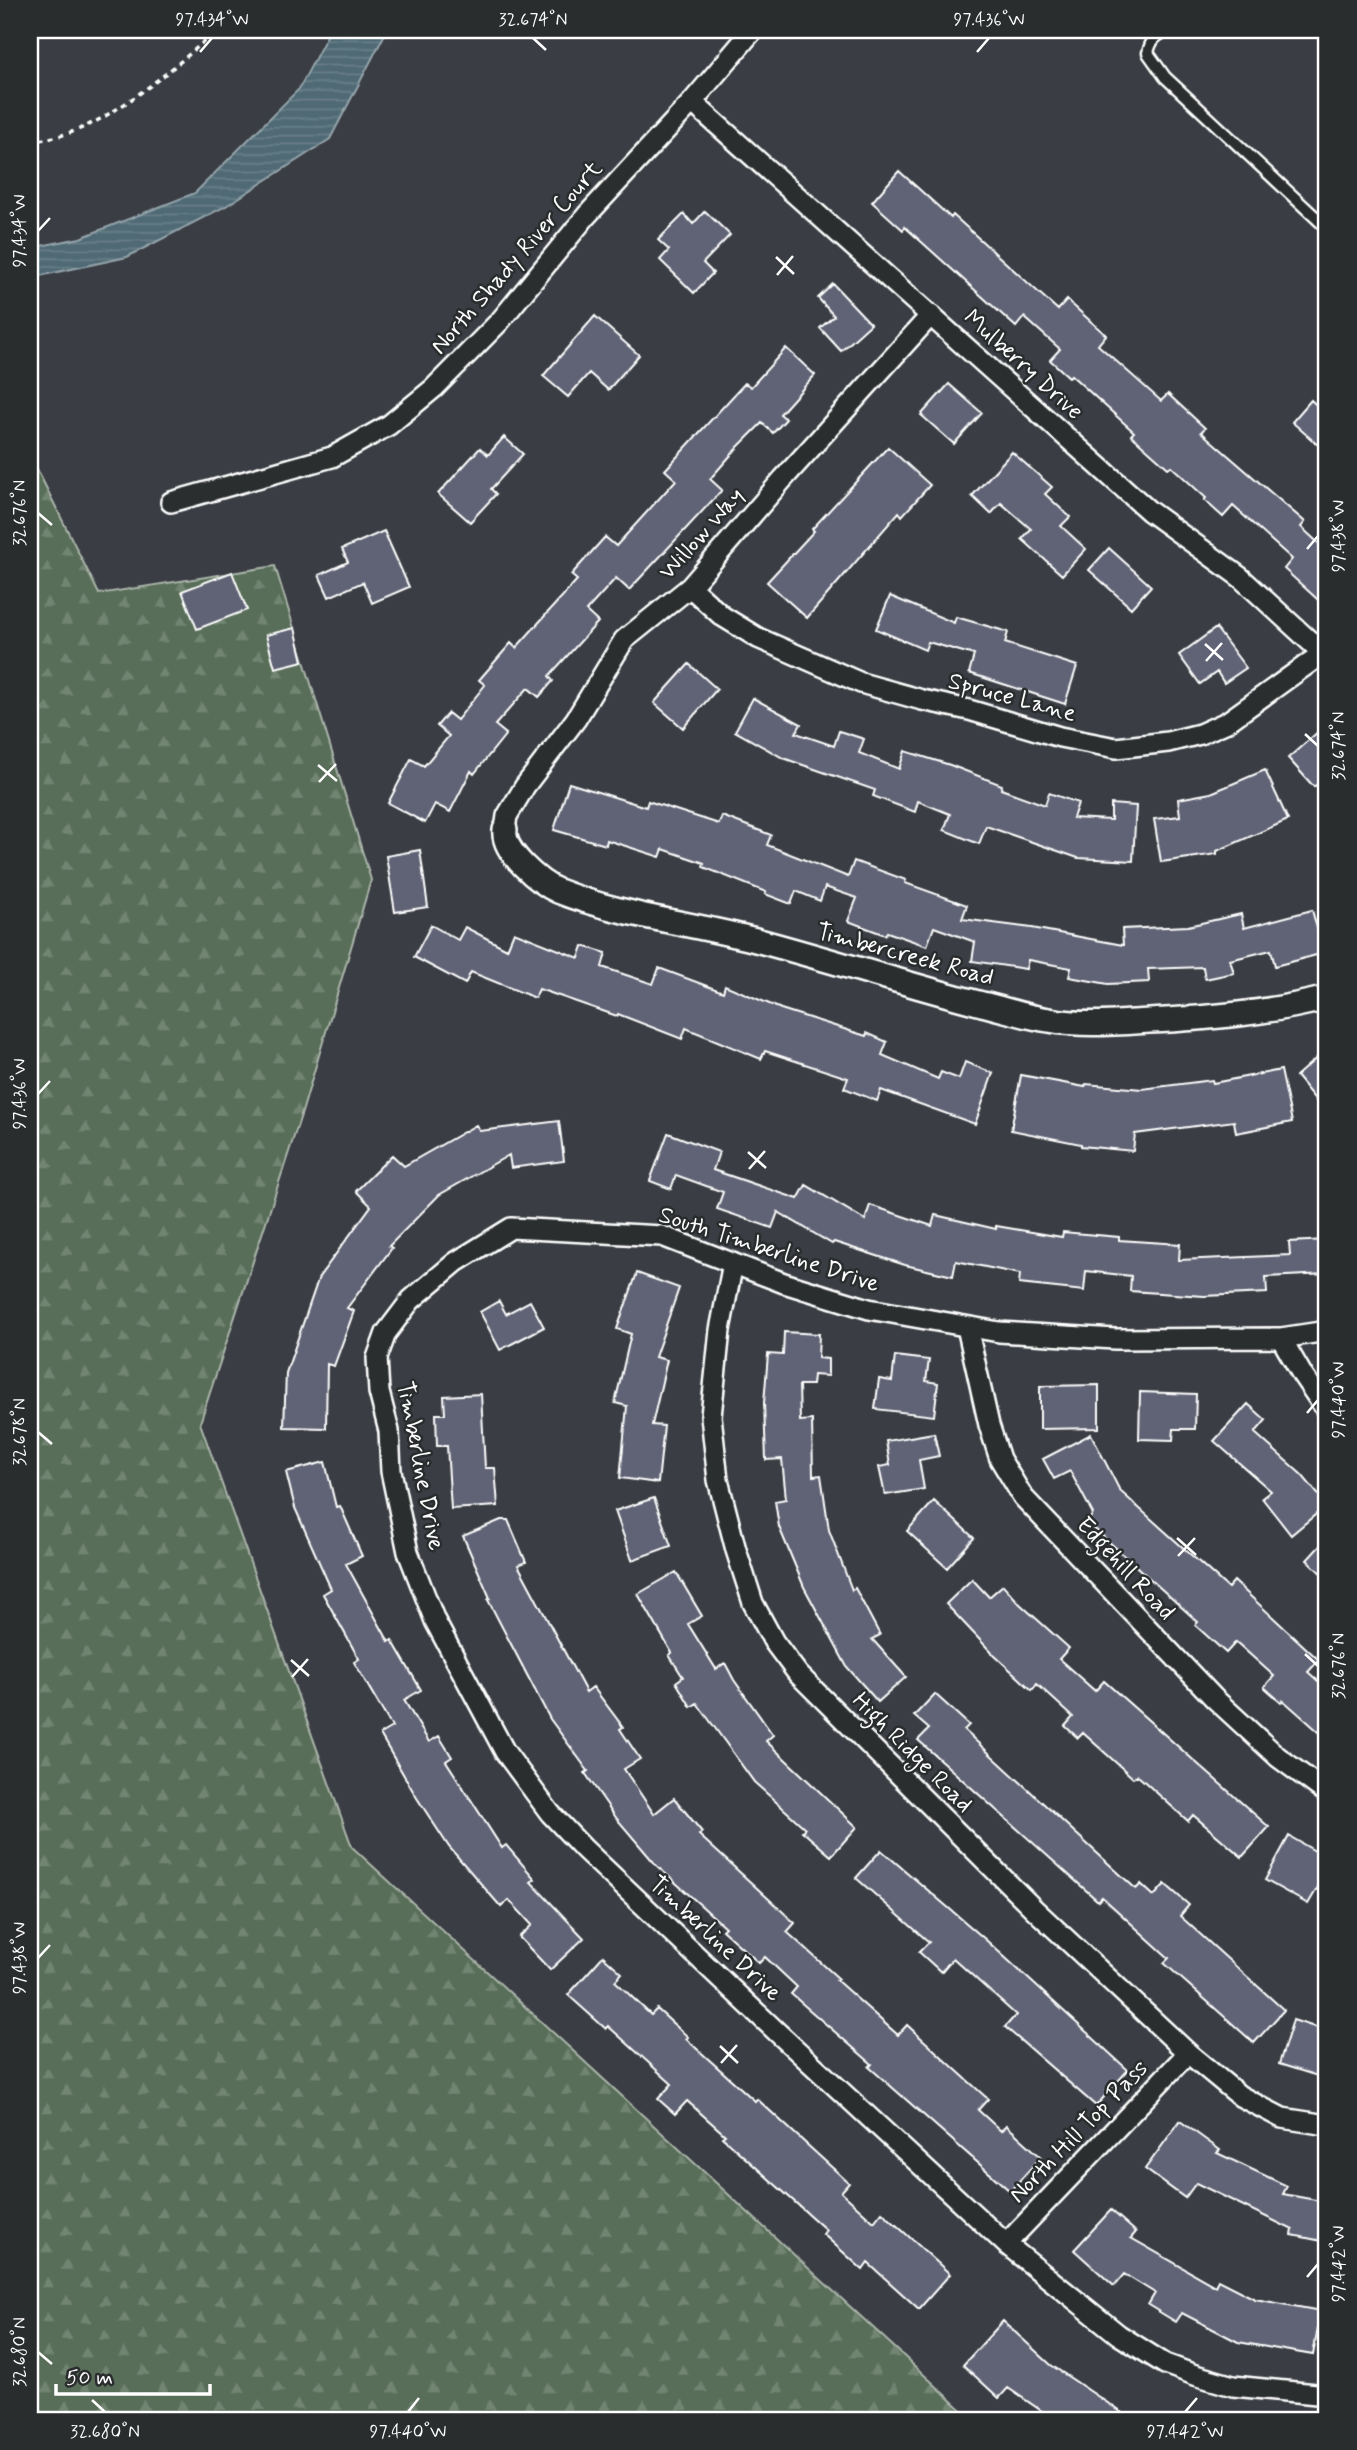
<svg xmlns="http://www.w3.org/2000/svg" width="1357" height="2450" font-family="Mynerve,sans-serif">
<defs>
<pattern id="forest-firs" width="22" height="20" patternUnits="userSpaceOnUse" patternTransform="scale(1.75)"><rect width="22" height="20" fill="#596e59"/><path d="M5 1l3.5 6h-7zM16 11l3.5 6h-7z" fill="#728472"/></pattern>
<pattern id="water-rules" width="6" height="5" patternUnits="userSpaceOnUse" patternTransform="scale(1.75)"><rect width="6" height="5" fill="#4f6974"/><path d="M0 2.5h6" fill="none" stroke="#698089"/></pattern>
</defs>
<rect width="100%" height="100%" fill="#3a3d43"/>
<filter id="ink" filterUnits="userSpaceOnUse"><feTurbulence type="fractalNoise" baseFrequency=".0143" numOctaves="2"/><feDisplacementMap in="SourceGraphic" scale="14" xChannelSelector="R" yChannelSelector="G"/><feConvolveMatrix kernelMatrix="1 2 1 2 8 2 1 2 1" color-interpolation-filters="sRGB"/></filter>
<g filter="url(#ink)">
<path fill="url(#forest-firs)" stroke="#acb6ac" stroke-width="2" d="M30,455L99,594L275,566L371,880L303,1109L200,1423L352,1847L973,2420H30Z"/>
<path fill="url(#water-rules)" stroke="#95a5ac" stroke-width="2" d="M330,30H387L330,139L226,206L127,257L30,278V248L80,238L195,193L299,89Z"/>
<path fill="#606375" stroke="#fff" stroke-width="2" d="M899,171L951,218L953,215L1058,310L1067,300L1106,335L1098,345L1161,401L1168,394L1205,428L1201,432L1305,522L1301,527L1327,551V608L1284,569L1292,559L1233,506L1223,517L1204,500L1206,498L1171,466L1168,468L1131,435L1134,432L1071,375L1069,377L1050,360L1060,349L1024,317L1016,327L905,227L903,230L872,202Z
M705,211L730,235L703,263L713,273L694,293L660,260L669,250L658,240L684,214L693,224Z
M833,284L871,324L841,351L820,328L834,316L818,298Z
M595,316L639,355L608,390L589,373L568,397L543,376Z
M786,348L815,375L780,414L786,419L773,433L762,423L738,447L710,479L722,490L629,590L616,578L586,611L598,622L549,676L553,681L539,697L528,688L495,725L506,734L474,774L471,771L450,812L435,804L425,823L388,803L411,759L424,766L449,736L437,726L448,713L457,720L485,685L479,680L511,643L516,648L577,580L571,575L605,537L616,546L676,480L665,470L745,383L751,387Z
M949,384L982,413L954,444L921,415Z
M1311,400L1327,415V453L1292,422Z
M504,437L523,454L491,489L496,494L470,522L438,494L480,448L488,455Z
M888,447L930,485L902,516L899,512L807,618L767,582L814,531L812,529Z
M1012,452L1052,487L1045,494L1070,517L1061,526L1086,549L1062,575L1022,539L1031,529L1001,503L991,514L972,496Z
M384,531L409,587L372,603L363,582L329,597L319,575L348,562L342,549Z
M1109,548L1151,586L1131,608L1089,570Z
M232,572L247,610L197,629L182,591Z
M890,596L954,623L956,617L1008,632L1005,643L1077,666L1065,704L969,673L974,655L928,642L925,650L876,629Z
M295,628L303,661L275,668L266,635Z
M1216,628L1246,668L1224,683L1217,672L1200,684L1179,655Z
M689,664L717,689L683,728L654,703Z
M753,698L801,724L796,733L834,746L839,731L864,739L859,753L899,769L905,751L950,765L1002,785L1001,789L1045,805L1049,793L1078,803L1073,818L1111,820V804L1136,806L1133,861L1078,858L986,826L979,844L944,830L950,814L918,801L915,812L873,796L875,790L783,758L735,731Z
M1327,724V775L1314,787L1288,758Z
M1265,770L1288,820L1217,851V854L1161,862L1154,819L1180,816L1178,799L1211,793Z
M569,783L646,807L648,801L719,824L722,816L771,835L767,845L848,877L854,861L906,880L905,883L967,905L962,919L1032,928L1123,945L1122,929L1188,926L1241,914L1244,928L1312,910L1324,953L1275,966L1271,950L1230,960L1234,973L1205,979L1203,967L1148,969L1149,982L1108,984L1069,977L1071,968L1028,960L1026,969L972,961L975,942L934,927L927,946L887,932L885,935L848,921L857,898L825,887L820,901L796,891L791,904L765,894L766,892L703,867L704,863L663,849L660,857L607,840L606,845L554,830Z
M420,850L428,907L395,912L386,856Z
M431,925L458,940L465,927L507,949L514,932L579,958L583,946L606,953L602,967L653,984L659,968L723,992L725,985L781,1009L866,1036L867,1033L887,1042L882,1055L938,1079L941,1072L959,1079L965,1062L993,1073L975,1124L881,1090L877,1101L844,1088L848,1078L765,1051L761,1059L686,1028L682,1039L618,1014L617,1016L539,989L535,998L471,972L465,984L414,957Z
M1320,1055L1327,1063V1114L1296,1076Z
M1281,1070L1292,1122L1236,1133L1234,1121L1135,1134L1133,1151L1081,1146V1144L1011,1130L1021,1075L1085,1087L1086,1084L1142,1089L1212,1080L1213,1083Z
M559,1121L564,1161L511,1168L509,1155L439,1195L389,1246L392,1248L347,1308L354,1311L334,1366L327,1364L326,1428L284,1427L286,1373L319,1277L371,1206L356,1191L392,1155L404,1166L476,1125L480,1131Z
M668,1133L719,1152L713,1170L798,1199L806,1185L865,1220L870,1205L932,1226L935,1215L996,1229V1226L1062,1237L1063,1232L1119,1237V1240L1180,1244L1179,1260L1290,1255L1289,1242L1327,1240V1274L1266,1277L1267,1293L1204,1296L1130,1291L1131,1276L1086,1271L1084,1291L1019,1284L1020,1274L956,1261L953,1276L905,1265L834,1242L832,1244L778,1212L772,1228L717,1209L723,1192L676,1175L671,1189L650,1181Z
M637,1273L679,1288L655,1357L667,1360L652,1425L664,1426L658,1483L620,1478L627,1406L615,1403L631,1334L617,1329Z
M499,1301L506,1314L530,1301L544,1327L500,1350L480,1312Z
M784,1332L819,1334L818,1358L828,1359V1376L813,1375L812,1385H799L800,1421L812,1420L813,1476L821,1475L829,1530L852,1590L855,1588L880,1635L872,1639L906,1677L878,1702L847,1667L804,1587L779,1527L775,1501L786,1499L782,1459L766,1460L764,1403L768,1354L783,1355Z
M895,1356L929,1360L926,1381L938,1383L934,1416L875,1409L879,1379L892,1381Z
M1099,1385V1428L1040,1429V1386Z
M1140,1392L1196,1394L1195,1429H1174L1173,1440L1139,1439Z
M481,1394L485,1468H495L498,1506L451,1509L447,1446H437L436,1414H445L444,1396Z
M1248,1404L1266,1420L1255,1433L1302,1475L1327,1505L1291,1535L1262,1498L1271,1491L1214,1441Z
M934,1433L939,1456L919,1460L924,1489L885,1495L879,1467L890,1465L886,1441Z
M1091,1434L1120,1491L1228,1588L1234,1581L1319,1660L1308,1672L1327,1689V1739L1283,1700L1281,1702L1264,1687L1274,1676L1236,1642L1226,1653L1195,1625L1198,1622L1087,1522L1093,1514L1070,1471L1054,1479L1043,1459Z
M325,1462L336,1507L340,1506L362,1556L346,1564L389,1642L392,1640L421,1690L404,1700L429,1742L439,1736L452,1757L446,1761L502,1848L506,1845L535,1879L531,1882L584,1938L550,1970L519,1937L532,1925L509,1900L501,1907L449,1847L417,1798L380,1734L392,1727L354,1662L359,1659L323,1594L331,1589L295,1508L286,1472Z
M654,1498L671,1546L632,1560L615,1511Z
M934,1501L974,1538L947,1568L907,1531Z
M501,1520H508L526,1562L518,1565L586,1692L593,1687L623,1727L620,1729L640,1759L624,1769L654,1814L674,1798L702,1832L699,1835L795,1923L787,1932L838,1978L836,1980L898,2035L907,2025L988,2099L978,2110L1001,2131L1006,2125L1041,2157L1010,2191L869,2067L872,2064L791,1994L797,1987L765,1957L759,1963L722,1930L725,1927L657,1866L617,1819L585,1773L588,1771L550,1719L488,1600L490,1598L463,1536Z
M1327,1538V1579L1307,1560Z
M676,1572L702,1616L688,1624L716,1669L725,1663L734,1680L773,1735L766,1741L857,1827L831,1856L802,1831L805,1828L754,1782L697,1703L691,1707L676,1682L683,1677L669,1655L672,1653L638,1594Z
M972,1579L989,1597L1003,1585L1020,1604L1069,1648L1059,1659L1095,1691L1104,1681L1269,1827L1242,1857L1193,1815L1188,1821L1137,1775L1133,1778L1083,1733L1078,1738L1065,1726L1073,1717L1037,1684L1032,1690L994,1655L946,1604Z
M935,1694L969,1725L964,1730L1136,1889L1141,1884L1154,1896L1165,1884L1189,1905L1180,1916L1284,2010L1254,2043L1164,1963L1169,1958L1102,1897L1098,1901L918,1740L929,1729L914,1716Z
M1289,1836L1327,1858V1872L1308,1904L1265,1880Z
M881,1850L986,1940L1128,2070L1096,2106L1005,2027L1016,2015L953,1958L941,1972L919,1952L929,1942L856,1878Z
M603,1956L622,1973L615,1981L651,2015L657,2009L688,2037L686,2039L755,2101L757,2099L849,2183L841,2192L874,2222L882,2212L950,2274L919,2309L868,2263L863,2270L823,2234L826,2230L722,2137L725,2135L687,2101L675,2114L658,2099L672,2084L608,2026L606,2029L568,1995Z
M1293,2020L1327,2031V2079L1279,2064Z
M1180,2121L1220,2150L1217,2153L1287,2186L1283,2194L1327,2202V2242L1292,2235L1293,2230L1196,2183L1185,2198L1145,2169Z
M1111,2210L1136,2232L1131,2238L1215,2286L1218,2280L1255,2299L1321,2311L1313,2355L1238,2342L1182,2313L1176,2322L1148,2305L1155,2293L1124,2274L1114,2286L1074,2250Z
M1003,2321L1051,2365L1133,2420H1055L1008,2388L999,2398L963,2365Z"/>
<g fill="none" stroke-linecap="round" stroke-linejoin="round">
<g stroke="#fff" stroke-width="15">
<path id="service" d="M1169,30C1156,35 1151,39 1148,53L1165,77L1327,228"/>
</g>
<g stroke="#fff" stroke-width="24">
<path id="minor" d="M692,102L1149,511L1240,577L1327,657
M171,502L332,457L389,425L434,388L500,321L587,215L692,102L753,30
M690,587L722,616L758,638L861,683L922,700L969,710L1060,737L1116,748L1168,742L1200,734L1227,722L1323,653
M505,830L507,816L525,786L576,719L624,640L690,587L783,479L931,315
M733,1263L720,1330L711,1416L718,1480L736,1550L753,1603L774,1642L798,1674L1034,1909L1188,2053L1240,2096L1282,2118L1327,2125
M967,1327L989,1425L1000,1459L1023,1497L1214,1698L1278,1757L1327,1793
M1327,1331L1281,1338L1115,1339L999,1332L869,1309L784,1283L662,1236L511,1228L456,1262L411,1300L386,1333L377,1358L379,1392L389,1431L391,1471L408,1552L435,1621L505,1752L550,1813L584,1849L777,2032L1006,2244L1119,2335L1165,2364L1195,2375L1233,2386L1327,2395
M1281,1338L1303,1376L1327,1411
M1006,2244L1188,2053"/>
</g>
<g stroke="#fff" stroke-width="28">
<path id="tertiary" d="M505,830C502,852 540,883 558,891C621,916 697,924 763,942C837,962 909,985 982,1004C1004,1009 1027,1017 1049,1020C1081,1026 1117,1023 1149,1021C1210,1018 1269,1013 1327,998"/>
</g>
<path stroke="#fff" stroke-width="3.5" stroke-dasharray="5 5" stroke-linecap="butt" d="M30,142C43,139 58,137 72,132C118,116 180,63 217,30"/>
<use href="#service" stroke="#2a2d2e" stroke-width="10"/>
<use href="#minor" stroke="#2a2d2e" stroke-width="19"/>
<use href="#tertiary" stroke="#2a2d2e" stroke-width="23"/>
</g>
</g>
<path fill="none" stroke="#fff" stroke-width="2.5" d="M533,38L546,50M200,52L212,38M977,52L989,38M38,231L50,218M776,257L794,274M777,275L793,256M38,513L52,525M1307,549L1318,536M1205,644L1223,660M1206,661L1222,643M1305,734L1318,746M318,765L337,781M319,782L336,764M38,1094L50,1081M748,1152L766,1168M749,1169L765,1151M1307,1413L1318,1400M38,1432L52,1444M1177,1538L1196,1555M1178,1556L1195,1538M1305,1654L1318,1666M291,1660L309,1676M292,1677L308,1659M38,1958L50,1945M720,2046L738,2063M721,2063L737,2045M1307,2277L1318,2264M38,2352L52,2364M92,2400L105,2412M408,2412L419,2398M1185,2412L1197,2398"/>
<g text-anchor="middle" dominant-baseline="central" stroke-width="5" stroke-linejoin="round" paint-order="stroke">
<g font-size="24" fill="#fff" stroke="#2a2d2e">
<text transform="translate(517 258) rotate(-49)">North Shady River Court</text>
<text transform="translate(1023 365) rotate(42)">Mulberry Drive</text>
<text transform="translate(702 534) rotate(-48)">Willow Way</text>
<text transform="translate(1012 698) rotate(15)">Spruce Lane</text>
<text transform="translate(905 955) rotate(15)">Timbercreek Road</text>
<text transform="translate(769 1250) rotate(18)">South Timberline Drive</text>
<text transform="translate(420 1466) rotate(79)">Timberline Drive</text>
<text transform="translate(1125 1569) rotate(47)">Edgehill Road</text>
<text transform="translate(912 1753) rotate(45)">High Ridge Road</text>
<text transform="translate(715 1939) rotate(43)">Timberline Drive</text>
<text transform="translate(1079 2132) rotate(-46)">North Hill Top Pass</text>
</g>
</g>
<rect width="1357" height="2450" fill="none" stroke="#2a2d2e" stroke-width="77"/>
<path d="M56 2384v10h154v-10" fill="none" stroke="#ffffff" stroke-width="3.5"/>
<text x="66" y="2384" font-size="21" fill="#ffffff" stroke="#2a2d2e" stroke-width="5" paint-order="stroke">50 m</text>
<rect x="38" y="38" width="1280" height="2374" fill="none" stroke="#fff" stroke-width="2.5"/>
<g font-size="18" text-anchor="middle" fill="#fff">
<text x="212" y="25">97.434°W</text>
<text x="533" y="25">32.674°N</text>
<text x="989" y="25">97.436°W</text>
<text transform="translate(19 231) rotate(-90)" y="6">97.434°W</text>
<text transform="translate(19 513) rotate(-90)" y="6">32.676°N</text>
<text transform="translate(1338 536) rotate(-90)" y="6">97.438°W</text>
<text transform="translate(1338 746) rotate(-90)" y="6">32.674°N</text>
<text transform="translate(19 1094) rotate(-90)" y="6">97.436°W</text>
<text transform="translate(1338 1400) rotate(-90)" y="6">97.440°W</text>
<text transform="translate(19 1432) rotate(-90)" y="6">32.678°N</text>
<text transform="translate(1338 1666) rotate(-90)" y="6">32.676°N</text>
<text transform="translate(19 1958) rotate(-90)" y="6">97.438°W</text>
<text transform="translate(1338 2264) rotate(-90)" y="6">97.442°W</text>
<text transform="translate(19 2352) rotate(-90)" y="6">32.680°N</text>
<text x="105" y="2437">32.680°N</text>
<text x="408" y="2437">97.440°W</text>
<text x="1185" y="2437">97.442°W</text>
</g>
</svg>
